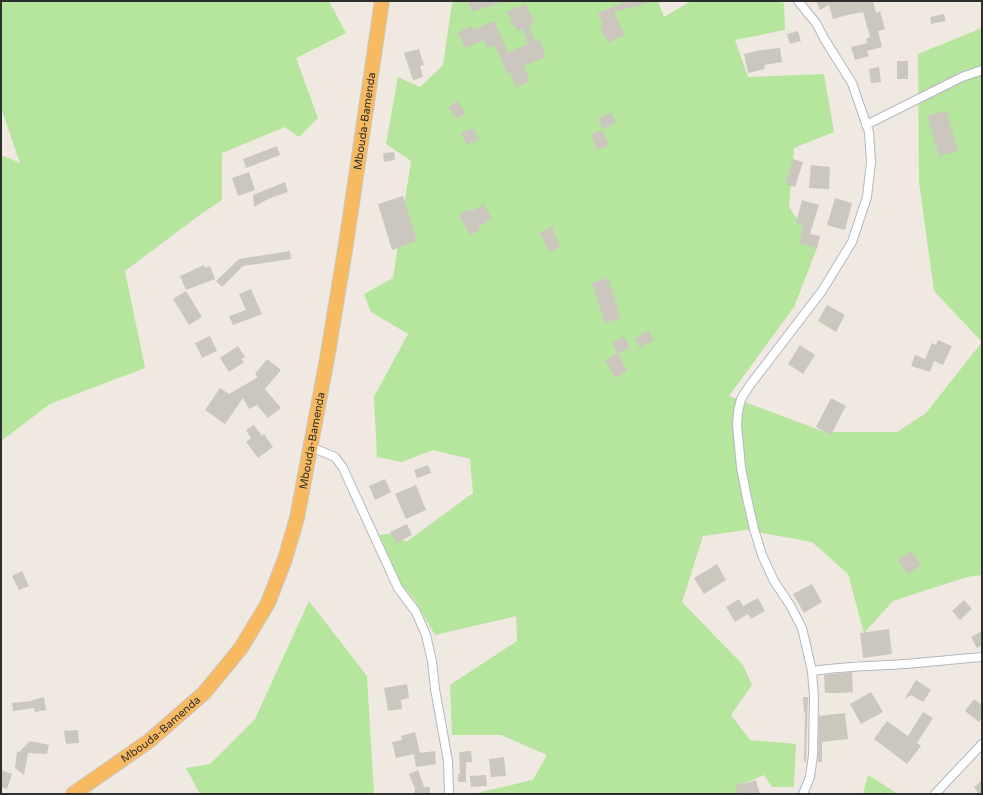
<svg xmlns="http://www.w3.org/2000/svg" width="983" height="795" font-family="'Varela Round',sans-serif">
<rect width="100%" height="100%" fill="#efe9e1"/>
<path fill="#b6e59e" d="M1,1H329L346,33L296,58L318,118L299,137L285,127L222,153V200L201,214L125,271L145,368L50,404L1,441V155L20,163L1,108Z
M456,1H658L664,17L691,1H775L784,3L785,30L735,40L748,77L824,74L834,132L794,148L789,207L817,248L794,307L729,396L825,432H897L926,413L982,342L934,291L919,182L918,54L982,28V575L967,577L893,601L864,633L848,574L812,542L746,530L703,536L682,602L743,665L752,685L731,715L750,740L796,744L794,787H772L764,775L742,784L744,794H473L533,780L547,755L501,735H452L450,685L517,641L516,616L435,635L415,601L398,580L379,535L395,533L406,542L473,493L470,459L433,450L402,462L377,457L374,397L408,334L371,312L364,294L393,278L411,161L386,144L398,77L420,87L443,65L452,3Z
M309,601L367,676L374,794H200L186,768L210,764L255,719Z
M868,775L898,794H863Z"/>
<path fill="#cbc7bf" d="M468,1H501L502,2L472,12Z
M627,1H647V3L614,12L625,35L608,43L600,27L603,25L598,13Z
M816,1H873L876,13L880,11L885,29L878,31L882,47L867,51L869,56L855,60L851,47L867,43L866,39L870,37L863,12L847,15L833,19L829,5L820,10Z
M526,4L533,20H531L533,24L529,26L535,41L539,39L546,57L524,66L530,81L516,87L510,72L507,73L495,45L487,48L484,40L465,48L458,32L472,26L473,30L494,21L508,52L528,44L522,29L517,31L514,24L512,25L507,11Z
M944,14L946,21L931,24L930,17Z
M798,31L801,41L790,44L787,34Z
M780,48L782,62L764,65L765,69L748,73L744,54L761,50Z
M419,49L424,65L420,66L423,77L413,80L404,53Z
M897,61H908V79H897Z
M879,67L881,82L871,83L869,69Z
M457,101L466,113L457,119L448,108Z
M946,110L958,151L939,156L927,116Z
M611,113L616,123L603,129L598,119Z
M473,128L479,139L467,145L461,133Z
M602,130L609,145L597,150L591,135Z
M277,146L280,155L246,168L243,159Z
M394,152L395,160L384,162L383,153Z
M793,159L803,162L795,187L785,184Z
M811,165L830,167L829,189L809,188Z
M249,172L255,190L238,196L232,178Z
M285,182L288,192L268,199L254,207L253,195Z
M403,196L417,241L392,250L378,204Z
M835,198L852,203L845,230L827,225Z
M802,200L819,205L810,234L820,236L817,248L799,243L803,226L796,223Z
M484,204L492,219L478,227L480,230L470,235L459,215L468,209L470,212Z
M552,227L560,247L549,252L540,232Z
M290,251L291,259L243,266L222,287L216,281L239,259Z
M204,265L205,268L210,266L215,279L186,290L180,276Z
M608,278L621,318L605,323L592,283Z
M251,289L262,314L233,325L229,316L246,310L239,294Z
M186,291L202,317L189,325L173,299Z
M827,305L845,315L836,332L818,321Z
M649,330L654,340L640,348L635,339Z
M210,336L217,351L202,358L195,343Z
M624,336L630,347L618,354L612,343Z
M938,340L952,346L943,365L934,361L930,372L911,366L915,355L925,359L932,343L936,345Z
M800,345L815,355L803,374L788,364Z
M238,346L245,357L241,359L244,362L229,372L220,358Z
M618,353L627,371L615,378L605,360Z
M267,359L281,370L265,389L281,408L268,418L257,405L249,409L243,398L225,424L205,410L220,388L229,394L258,377L255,374Z
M831,398L846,406L831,435L816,427Z
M254,425L262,436L264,434L273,447L258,458L246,442L251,438L246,430Z
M428,465L431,473L417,478L414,470Z
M385,479L391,492L375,500L369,486Z
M416,485L426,510L406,519L395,494Z
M407,524L412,535L396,543L390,532Z
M911,551L921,565L908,574L898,560Z
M717,564L726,580L704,594L694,578Z
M22,571L29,586L19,590L12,576Z
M812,584L822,602L804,613L793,594Z
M758,598L765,611L751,619L748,614L735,622L726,607L739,599L743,606Z
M964,600L972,609L960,620L952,611Z
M889,629L892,654L863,658L860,633Z
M982,631V645L977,648L971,637Z
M852,672L853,692L843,693L842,691V693H825L824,675Z
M916,680L931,690L923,702L911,695L904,700Z
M407,684L409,698L401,700L402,709L388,711L384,688Z
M871,692L883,712L861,724L850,704Z
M44,697L46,710L35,712L34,708L13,711L12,703L33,701L32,700Z
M803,697H808L806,762H804L805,712H804Z
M974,699L982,705V717L979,722L965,711Z
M923,712L933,718L917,743L921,746L907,764L874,739L887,721L908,736Z
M845,713L848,739L822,742V762H818L819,716Z
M78,730L79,743L66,744L64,731Z
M415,732L420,753L435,751L436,764L416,767L414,754L396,758L392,742L402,740L401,736Z
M30,741L49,745L47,754L28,753L24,775L15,768L17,751L19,752Z
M471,751L472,762H466V782H458V774H460L459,752Z
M504,757L506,776L491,777L489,759Z
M1,770L12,774L7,789L1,787Z
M418,770L424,787H430V794H414L415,789L409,774Z
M486,775L487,786L471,787L470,776Z
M756,780L760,794H737L735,786Z
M982,780V794H979L974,787Z"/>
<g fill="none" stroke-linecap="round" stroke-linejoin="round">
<g stroke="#b4b7c1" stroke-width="10">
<path id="minor" d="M798,1L816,23L825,40L852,83L869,132L871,162L867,197L852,242L822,291L750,385L741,399L738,412L737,425L741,467L747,498L754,529L762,555L774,581L790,605L802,628L812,671L814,697L813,755L810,777L803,794
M866,125L962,77L982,70
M311,447L335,457L343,468L398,588L416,612L426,635L432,661L435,689L448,761L449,794
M812,671C843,666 874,666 905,664C930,662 956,659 982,657
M935,794L982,744"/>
</g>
<g stroke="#c9c9c9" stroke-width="16">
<g id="trunk">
<path id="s1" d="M73,794L149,741L204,693L241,648L268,603L285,559L297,518L327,359L346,244L382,1"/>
</g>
</g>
<use href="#minor" stroke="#fff" stroke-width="8"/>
<use href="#trunk" stroke="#f8ba60" stroke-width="14"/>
</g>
<g text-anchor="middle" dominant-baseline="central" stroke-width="3" stroke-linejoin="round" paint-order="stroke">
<g font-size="11" fill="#2e2e2e" stroke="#fff">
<text stroke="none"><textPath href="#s1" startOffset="769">Mbouda-Bamenda</textPath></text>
<text stroke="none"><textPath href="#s1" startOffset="445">Mbouda-Bamenda</textPath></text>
<text stroke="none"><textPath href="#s1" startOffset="109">Mbouda-Bamenda</textPath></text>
</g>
</g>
<rect width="983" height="795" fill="none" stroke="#2e2e2e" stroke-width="4"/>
</svg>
